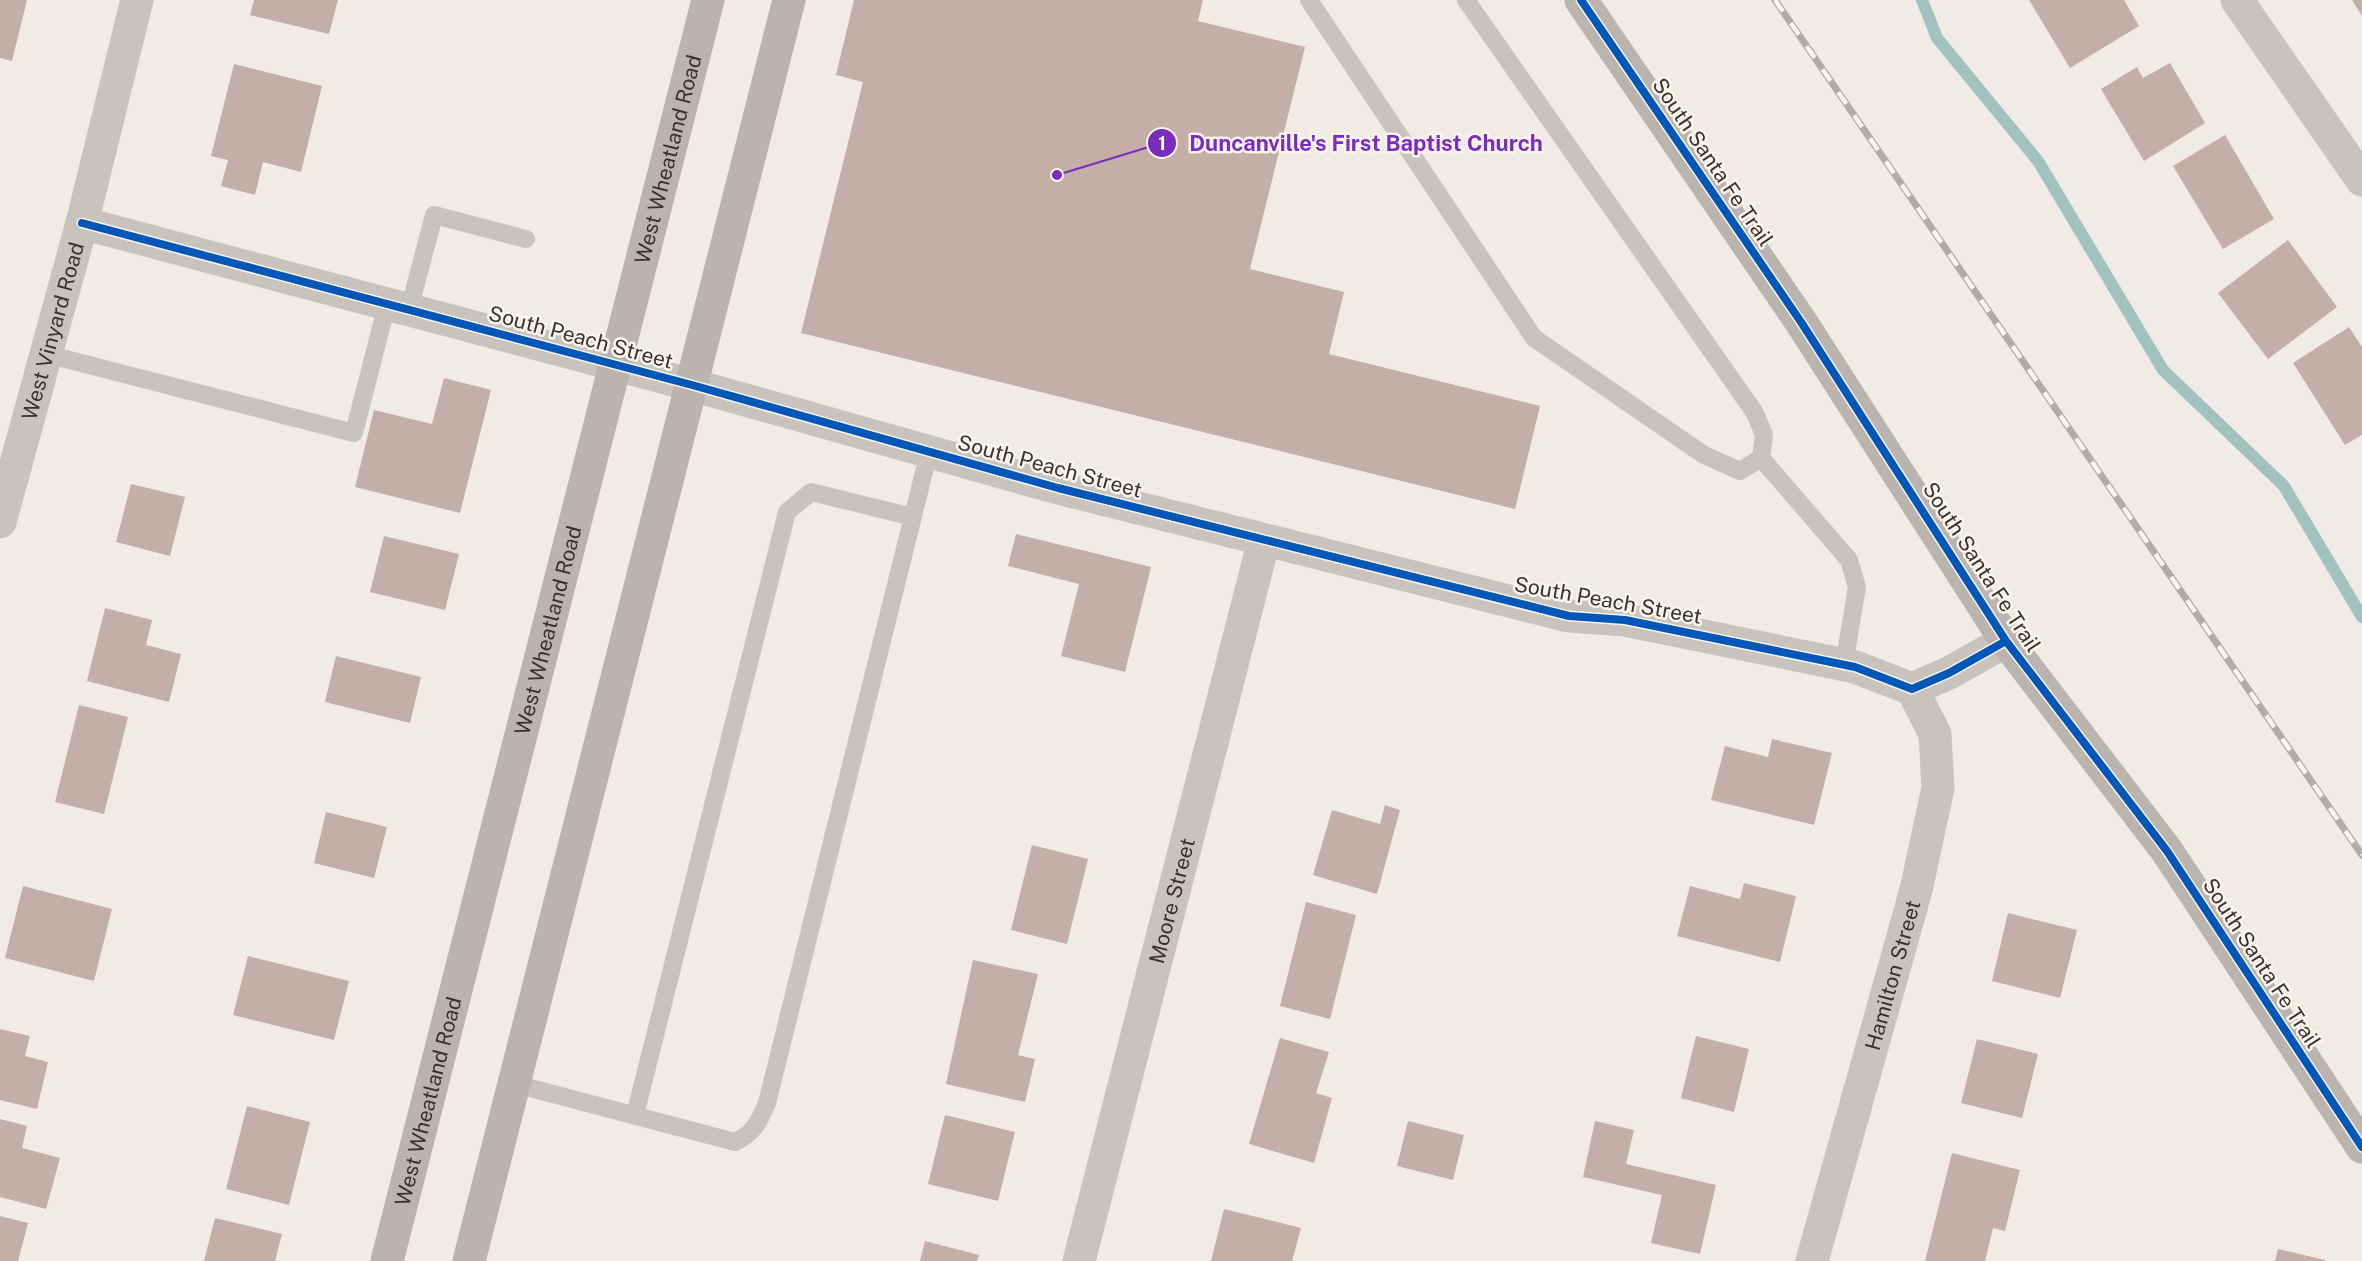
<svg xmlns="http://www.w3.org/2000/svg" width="2362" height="1261" font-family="'Public Sans',sans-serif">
<rect width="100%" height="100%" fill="#f0ebe5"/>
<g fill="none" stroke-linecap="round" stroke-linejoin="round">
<path stroke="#a1c2c1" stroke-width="12" d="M1922,0L1937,38L2038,161L2163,370L2284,486L2362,617"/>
</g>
<path fill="#c3afa7" d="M0,0H27L12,61L0,58Z
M254,0H338L329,34L250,15Z
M854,0H1203L1198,21L1305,47L1250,269L1344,292L1329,354L1540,406L1515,509L801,333L863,82L836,75Z
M2029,0H2124L2139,26L2070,68Z
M2352,0H2362V16Z
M2170,63L2205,123L2144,161L2101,89L2137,67L2143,78Z
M234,64L322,86L301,172L263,162L255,195L221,186L228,160L211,156Z
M2225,135L2274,219L2223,249L2173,166Z
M2288,240L2337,307L2268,359L2218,293Z
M2349,327L2362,347V435L2345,445L2293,363Z
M444,378L491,390L460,513L355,487L374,410L432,424Z
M131,484L185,497L170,556L116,542Z
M1016,534L1151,567L1125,672L1061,656L1079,584L1008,566Z
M384,536L459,554L445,610L370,592Z
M105,608L152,620L146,645L181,654L169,702L87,681Z
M336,656L421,677L410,723L325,702Z
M79,705L128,717L104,814L55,802Z
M1772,739L1832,753L1814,825L1711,800L1725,746L1768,757Z
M1385,805L1400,810L1377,894L1313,875L1332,810L1380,824Z
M326,812L387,827L374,878L314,863Z
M1032,845L1088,859L1067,944L1011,930Z
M1744,883L1796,896L1780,962L1677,936L1690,886L1740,899Z
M23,886L112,909L94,981L5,958Z
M1306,902L1356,915L1330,1019L1280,1006Z
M2008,913L2077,930L2060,998L1992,981Z
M248,956L349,981L334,1040L233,1015Z
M973,960L1038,974L1018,1055L1035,1059L1025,1102L946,1084Z
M0,1029L30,1036L25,1056L48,1062L37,1109L0,1100Z
M1696,1036L1749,1049L1734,1112L1681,1098Z
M1280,1038L1329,1052L1316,1093L1332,1098L1314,1163L1249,1144Z
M1977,1039L2038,1054L2022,1118L1961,1103Z
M247,1106L310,1122L289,1205L226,1189Z
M945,1115L1015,1132L998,1201L928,1184Z
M0,1119L27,1126L22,1148L60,1158L46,1209L0,1197Z
M1408,1121L1464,1135L1453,1180L1397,1166Z
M1595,1121L1634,1130L1626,1164L1716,1185L1700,1254L1651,1243L1662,1195L1583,1177Z
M1952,1153L2020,1170L2005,1231L1993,1228L1985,1261H1925Z
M1224,1209L1301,1228L1292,1261H1211Z
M0,1216L28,1223L18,1261H0Z
M215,1218L282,1234L275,1261H204Z
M925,1241L979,1255L977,1261H920Z
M2278,1249L2325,1260L2324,1261H2275Z"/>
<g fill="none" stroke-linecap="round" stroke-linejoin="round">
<path stroke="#c9c3be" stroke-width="18" d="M1309,0L1534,338L1704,455L1740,471L1761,458L1764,435L1755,413L1466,0
M409,310L434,215L526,239
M46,354L354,433L387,304
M1761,458L1849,560L1857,587L1844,665
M515,1084L735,1142C754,1133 759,1122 767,1103L929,452
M635,1115L787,512L811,492L913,517"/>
<g stroke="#c9c3be" stroke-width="33">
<path d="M2237,0L2362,180"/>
<path d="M82,223L692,385L1058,488L1569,616L1625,620L1855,667L1912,689L1949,673L2006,641"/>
<path id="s1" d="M0,522L82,223L137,0"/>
<path id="s2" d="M1079,1261L1264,540"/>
<path id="s3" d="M1812,1261L1916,890L1938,788L1935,734L1912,689"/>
</g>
<g stroke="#bab3ae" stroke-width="33">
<path d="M1581,0L1801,322L2006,641L2167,851L2362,1147"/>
<path id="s4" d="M387,1261L708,0"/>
<path d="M469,1261L789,0"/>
</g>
<g stroke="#b1aca8" stroke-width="7">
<path id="rail" d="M1775,0L2362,855"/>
</g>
<use href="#rail" stroke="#fbf5ee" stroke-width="4.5" stroke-dasharray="14" stroke-linecap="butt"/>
<g stroke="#fbf5ee" stroke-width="11">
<path id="cycleway" d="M1581,0L1801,322L2006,641L2167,851L2362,1147
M82,223L692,385L1058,488L1569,616L1625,620L1855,667L1912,689L1949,673L2006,641"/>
</g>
<use href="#cycleway" stroke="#0057b8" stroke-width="8"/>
</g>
<g text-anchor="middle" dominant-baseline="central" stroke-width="5" stroke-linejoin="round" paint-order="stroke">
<g font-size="21" fill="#3b302b" stroke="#fbf5ee">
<text stroke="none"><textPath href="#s4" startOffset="1137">West Wheatland Road</textPath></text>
<text transform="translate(1713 162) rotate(56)">South Santa Fe Trail</text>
<text stroke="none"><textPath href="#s1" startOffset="198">West Vinyard Road</textPath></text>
<text transform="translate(581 337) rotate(15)">South Peach Street</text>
<text transform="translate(1050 466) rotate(15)">South Peach Street</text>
<text transform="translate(1982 567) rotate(57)">South Santa Fe Trail</text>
<text transform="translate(1608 600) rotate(10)">South Peach Street</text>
<text stroke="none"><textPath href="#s4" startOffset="651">West Wheatland Road</textPath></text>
<text stroke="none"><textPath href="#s2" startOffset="372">Moore Street</textPath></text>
<text transform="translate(2262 963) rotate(57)">South Santa Fe Trail</text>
<text stroke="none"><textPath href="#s3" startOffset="297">Hamilton Street</textPath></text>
<text stroke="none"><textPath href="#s4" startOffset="165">West Wheatland Road</textPath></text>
</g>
</g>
<path fill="none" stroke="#7b2cbf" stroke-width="2" d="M1057 175L1162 143"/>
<g fill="#7b2cbf" stroke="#fbf5ee" stroke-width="2">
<circle cx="1057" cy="175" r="6"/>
<circle cx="1162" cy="143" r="15"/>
</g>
<g font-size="18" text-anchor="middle" font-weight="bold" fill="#fff">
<text x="1162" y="150">1</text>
</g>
<g font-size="22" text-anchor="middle" font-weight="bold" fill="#7b2cbf" stroke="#fbf5ee" stroke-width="5" stroke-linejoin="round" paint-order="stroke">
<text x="1366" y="151">Duncanville's First Baptist Church</text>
</g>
</svg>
